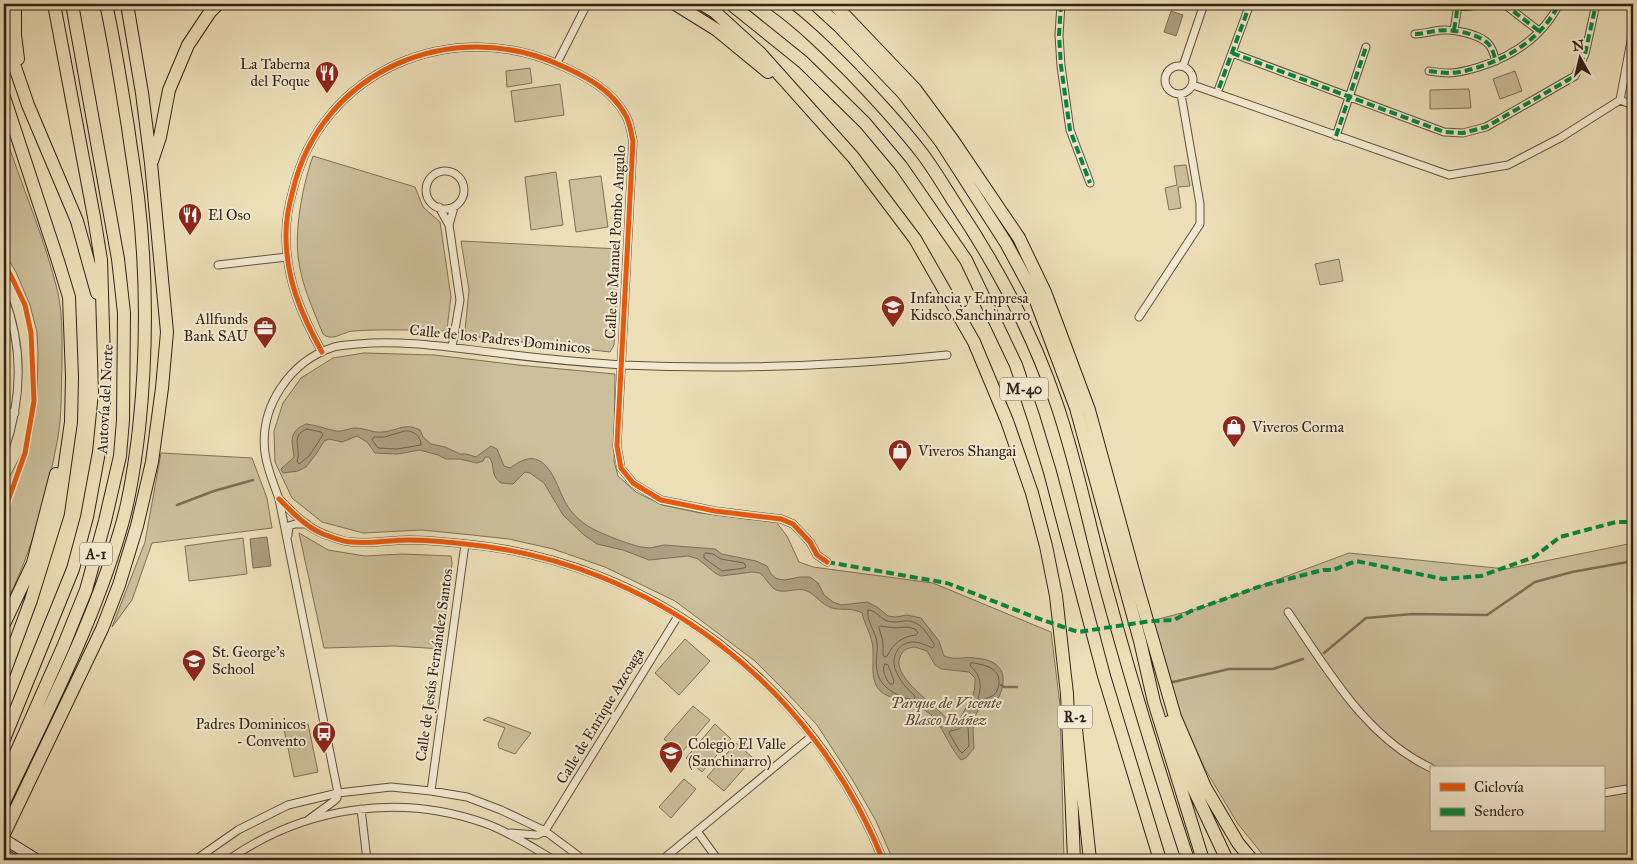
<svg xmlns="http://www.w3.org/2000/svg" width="1637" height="864" font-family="'IM FELL Great Primer',serif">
<rect width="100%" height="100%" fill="#ecdfb8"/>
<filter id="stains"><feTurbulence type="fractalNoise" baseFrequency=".004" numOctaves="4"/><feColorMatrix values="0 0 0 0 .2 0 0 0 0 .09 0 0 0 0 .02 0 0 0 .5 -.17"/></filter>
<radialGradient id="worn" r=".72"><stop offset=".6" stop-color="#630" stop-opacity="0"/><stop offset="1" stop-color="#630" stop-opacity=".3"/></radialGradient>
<path fill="#ccbf9c" stroke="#7e7058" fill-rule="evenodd" d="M530,68L532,83L507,87L506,71Z
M1515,71L1522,91L1500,99L1493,79Z
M560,84L564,115L515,122L511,91Z
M1469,89L1471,108L1430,109V90Z
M4,131C21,185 45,238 58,293C63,317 62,342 62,365C61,389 62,414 58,437C47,496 31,555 4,607V487L32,434L37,396L38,353L37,332L30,305L16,272L4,252Z
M313,156L415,187L423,207L440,222L451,297L447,329L444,331C414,330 383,329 353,331C343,332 332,342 323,334C313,309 301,284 298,256C295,226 303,184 313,156Z
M1186,165L1190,186L1178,187L1181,208L1169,210L1165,188L1177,185L1174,166Z
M556,172L563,225L531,230L525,177Z
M601,176L608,227L576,232L569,180Z
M461,241L619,249L614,345L610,352L469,336L465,330L469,290Z
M1339,259L1343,281L1320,285L1315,264Z
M364,353L434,355L518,365L615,374L614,461L618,476L636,492L662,505L700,513L776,522L787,536L799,562L813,567L933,583L1051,632L1060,705L1064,860H893L876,821L852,779L817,725L787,693L755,661L675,601L605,567L553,549L509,539L472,535L422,530L363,533L322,522L292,498L275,462L274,431L283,403L301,378L333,358Z
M161,453L252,458L267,498L272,528L152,543L132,600L112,627L145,542Z
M299,533L328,550L365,556L402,554L451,556L452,563L442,649L395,646L324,648Z
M243,538L247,574L189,581L185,546Z
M1633,543V860H1267L1238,824L1205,769L1174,701L1151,621L1201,608L1349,553L1506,569ZM1431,768H1603V830H1431Z
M685,639L710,661L679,695L655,673Z
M693,706L710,720L681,753L664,739Z
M488,717L531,733L515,754L499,748L498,744L505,728L483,720Z
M308,724L318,772L294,777L284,729Z
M715,724L731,739L702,772L686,758Z
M736,743L753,758L724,791L707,777Z
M684,779L696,789L671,818L659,807Z"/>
<path fill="#ac9f81" stroke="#7b6d56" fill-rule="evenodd" d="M1171,11L1183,15L1176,36L1164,32Z
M306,424C316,425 326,429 336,431C343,432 349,428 355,428C365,428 373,433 382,432C398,431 404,422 420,430L423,437L431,444L445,447L460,454H466L476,457L491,446L497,449L504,466L510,468C517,463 526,457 535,459C553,464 558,491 567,505C571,512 578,519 585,524C595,532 628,544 641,547L650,548L664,545L715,549L722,554L756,561L767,566L771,574L777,579L785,580L800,577H810L818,583L824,595L833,602L841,605L867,602L877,607L888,616L896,617L907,615L921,618L939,641L944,656C958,661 962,656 975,658C1001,660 1009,674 999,697C995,700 992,700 988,702C970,711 973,731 974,748L966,758L961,760C949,747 942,724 929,713C919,705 898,700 886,695C866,685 876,659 872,642C870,632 864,623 862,613C851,607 844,611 832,608C822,605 816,595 807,591C797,586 782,596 773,588C768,583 765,577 760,573L752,572L721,576L715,573L698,559L688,556L649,560L623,550L597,544L584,535L563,515L544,483L530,473L525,472L513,484L501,483C489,474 496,466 489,457H485L483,461L477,463L460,459H446L438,455L420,450L397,454L375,453L367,442L357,436L342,442L329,439L324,441L317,453L306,467L298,471L283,473L281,469L294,457C292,440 288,432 306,424ZM915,647L927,651L935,665L941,669L969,672L975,678C976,703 964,705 958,724L952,726C948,720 944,715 939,711C928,700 892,675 900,657C903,649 908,648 915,647Z
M267,537L271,566L253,568L250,539Z"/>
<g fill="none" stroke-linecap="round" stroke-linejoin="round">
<path stroke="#6e604b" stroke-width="1" d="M307,429L321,432L323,435L309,456L299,464L297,461C302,448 289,436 307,429Z
M405,431C413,430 421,436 421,445L397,449L378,448L372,440L374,437H384Z
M706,553L713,554L721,559L744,563L746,567L744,568L722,571L704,558V555Z
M868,610C875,610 878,616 885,620C891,623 898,622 904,621C919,619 927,633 934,644V646L932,648C927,645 919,642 913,642C898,642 890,658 896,671C900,681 907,689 915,696L914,700C898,697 880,688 877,671C875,662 878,652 877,643C876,632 866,621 868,610Z
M880,626L895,628L907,627L915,629L918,633L916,635C901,637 894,643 887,656L885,657L883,655V642L879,628Z
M974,663C985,665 1000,668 999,683C999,686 997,692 995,694C992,697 985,698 981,701L978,699C982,683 981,677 970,665L971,663Z
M885,664L888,665L894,681L893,684H890C886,679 881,670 885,664Z
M964,725L968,726L969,746L962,753L959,750L949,733L950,731L959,729Z"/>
<path stroke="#7b6d56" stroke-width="2.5" d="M177,505L214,491L253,480
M1324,653L1366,618L1412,614L1487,615L1535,582L1572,572L1633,561
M1173,682L1229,669H1273L1303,659
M1001,685L1004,687H1017"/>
<g stroke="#60513e" stroke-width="9">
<path id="street" d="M1061,4L1059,35L1061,66L1070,130L1090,183
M1453,4C1462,7 1470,8 1479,4
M1504,4L1539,31
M1454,30L1458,5
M1415,34C1423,34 1428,32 1435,31C1449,28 1481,33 1490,46C1493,50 1494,56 1496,61
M1232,53L1444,132L1463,133L1486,127L1575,76L1585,54L1596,4
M557,63L587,4
M1165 80a14 14 0 1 1 28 0a14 14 0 1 1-28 0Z
M1183,66L1204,4
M1429,71C1436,72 1442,73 1449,73C1459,73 1469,70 1479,67C1513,56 1543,36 1559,4
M1193,85L1449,175L1508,165L1560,138L1620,100
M1219,88L1250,4
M1620,100L1633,30
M1620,100L1633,105
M1336,136L1366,47
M426 190a19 19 0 1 1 38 0a19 19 0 1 1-38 0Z
M439,207L449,225
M218,265L287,257
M4,297C24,348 22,400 4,452
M1139,317L1200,224V204L1181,94
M452,347L460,300L449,225L454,207
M322,352C301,314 286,279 286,235C286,219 289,204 293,190C321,70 453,15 562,66C587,77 612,90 626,116C630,123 631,133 633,141L617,446L621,468L633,483L661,500L715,511L781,519L793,524L810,542L817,555L827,562
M4,411L15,413
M279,499C292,512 306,527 324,534C332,537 343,542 352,542C371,544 390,540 409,540C428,540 447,542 466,544C654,562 813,685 883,860
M288,535L289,526L295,524H307
M1288,612C1328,670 1365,737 1431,768
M431,791L465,544
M1603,793L1633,788
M361,809L367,860
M308,820L334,801L337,798L338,793L279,499C274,484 267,469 265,453C259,407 290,361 334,347C341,345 350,345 358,344C402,340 446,347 490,352C534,358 578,362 622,365C731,370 839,366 947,355
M697,831L718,860
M510,833L537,835L545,831L678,616
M195,860L238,830L288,805L338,793L391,787L431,791L467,797L501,810L545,831L584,860
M228,860C304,807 399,792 487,824C511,833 532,847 554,860
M662,860L812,736"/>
</g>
<g stroke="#312215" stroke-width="12">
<path id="secondary" d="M4,839L38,860
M4,854L14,860"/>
</g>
<g stroke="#312215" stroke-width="14">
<path id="highway" d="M15,4V35L18,59
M675,4L717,30L768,72
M702,4L715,12L760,53L853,157L915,239L974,342L1007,421L1032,493L1046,546L1056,596L1067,694L1074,860
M731,4L803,62L865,123L901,166L966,260L1016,365L1034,419L1050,472L1104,676L1160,860
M774,4C802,24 826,48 850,72C875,98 899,124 921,152C934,169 945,188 956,205C998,268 1033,333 1057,405C1077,464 1089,525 1105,584C1130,677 1158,769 1188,860
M815,4L839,26L903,93L941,142L1006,243L1033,293L1076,408L1140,641L1154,702L1203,860
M834,4L915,89L952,139L1019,238L1045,292L1089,410L1138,589L1175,717L1205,787L1238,843L1252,860
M4,35L28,105L77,221L97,293
M4,97L58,261L69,297L72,377L71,422L58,513L31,600L4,673
M152,161L160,137L169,90L188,45L210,12L218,4
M4,624L33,563L56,474
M1169,722L1190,781L1227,860
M1076,729L1090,860
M4,739L73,569L87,517L99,452L105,393L101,260L94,217L54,4
M4,780L63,647L86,590L105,521L120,456L123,420L124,313L118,259L72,4
M4,802C46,714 92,626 120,531C130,499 135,463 139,429C147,352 147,273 138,197C135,173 131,150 128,127C121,85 115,44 106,4
M4,834L102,629L119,585L137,526L152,462L162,388L167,332L151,163L142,93L127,4"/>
</g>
<use href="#street" stroke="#f3ead1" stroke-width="7"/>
<use href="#secondary" stroke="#f3ead1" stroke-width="10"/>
<use href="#highway" stroke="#ecdfb8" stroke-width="12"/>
<path stroke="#00873e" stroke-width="4" stroke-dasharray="8 4" stroke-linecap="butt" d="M1061,4L1059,35L1061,66L1070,130L1090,183
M1453,4C1462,7 1470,8 1479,4
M1504,4L1539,31
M1454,30L1458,5
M1415,34C1423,34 1428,32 1435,31C1449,28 1481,33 1490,46C1493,50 1494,56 1496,61
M1232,53L1444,132L1463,133L1486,127L1575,76L1585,54L1596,4
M1429,71C1436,72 1442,73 1449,73C1459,73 1469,70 1479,67C1513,56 1543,36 1559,4
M1219,88L1250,4
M1336,136L1366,47
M827,562L947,583L1034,617L1078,632L1151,621L1174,620L1191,611L1261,586L1323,570H1333L1356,561L1443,579L1481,576L1534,557L1560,537L1616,522H1633"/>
<g stroke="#f3ead1" stroke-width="8">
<path id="cycleway" d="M4,263L13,280L25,305L31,333L34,401L25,453L4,512
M322,352C301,314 286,279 286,235C286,219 289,204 293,190C321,70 453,15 562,66C587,77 612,90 626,116C630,123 631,133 633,141L617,446L621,468L633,483L661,500L715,511L781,519L793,524L810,542L817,555L827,562
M279,499C292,512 306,527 323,534C332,537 343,542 352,542C371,544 390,540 409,540C427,540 447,542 465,544C653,562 813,686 883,860"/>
</g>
<use href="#cycleway" stroke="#e8590c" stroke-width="5"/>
</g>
<defs>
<g id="restaurant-pin" transform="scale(1.25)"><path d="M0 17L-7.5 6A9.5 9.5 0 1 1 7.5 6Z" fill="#8f2418" stroke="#f3ead1"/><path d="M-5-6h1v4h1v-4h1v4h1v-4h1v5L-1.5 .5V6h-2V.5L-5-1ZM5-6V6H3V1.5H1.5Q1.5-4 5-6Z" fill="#fff"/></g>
<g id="school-pin" transform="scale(1.25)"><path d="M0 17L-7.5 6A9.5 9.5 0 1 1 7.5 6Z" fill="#8f2418" stroke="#f3ead1"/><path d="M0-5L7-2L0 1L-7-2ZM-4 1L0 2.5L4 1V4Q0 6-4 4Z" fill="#fff"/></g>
<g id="office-pin" transform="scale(1.25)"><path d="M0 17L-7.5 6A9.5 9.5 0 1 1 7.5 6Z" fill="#8f2418" stroke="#f3ead1"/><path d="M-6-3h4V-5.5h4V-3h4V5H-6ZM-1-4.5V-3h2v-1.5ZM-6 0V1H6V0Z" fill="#fff"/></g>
<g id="shop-pin" transform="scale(1.25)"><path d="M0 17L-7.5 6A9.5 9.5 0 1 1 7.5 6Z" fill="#8f2418" stroke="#f3ead1"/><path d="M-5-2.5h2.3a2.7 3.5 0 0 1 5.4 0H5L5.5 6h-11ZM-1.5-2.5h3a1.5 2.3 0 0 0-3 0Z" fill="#fff"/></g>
<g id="bus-pin" transform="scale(1.25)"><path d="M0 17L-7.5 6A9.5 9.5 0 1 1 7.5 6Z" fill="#8f2418" stroke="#f3ead1"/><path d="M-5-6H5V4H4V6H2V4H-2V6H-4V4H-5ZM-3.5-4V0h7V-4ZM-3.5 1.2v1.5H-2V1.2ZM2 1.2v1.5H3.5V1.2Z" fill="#fff"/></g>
</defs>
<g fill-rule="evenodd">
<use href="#restaurant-pin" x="327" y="73"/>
<use href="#restaurant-pin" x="190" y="215"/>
<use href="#school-pin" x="893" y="307"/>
<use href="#office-pin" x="265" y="328"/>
<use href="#shop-pin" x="1234" y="427"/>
<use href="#shop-pin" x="900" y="451"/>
<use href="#school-pin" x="194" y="661"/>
<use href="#bus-pin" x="324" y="733"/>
<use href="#school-pin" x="671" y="753"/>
</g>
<g text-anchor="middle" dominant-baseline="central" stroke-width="4" stroke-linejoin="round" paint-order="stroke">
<g fill="#f3ead1" stroke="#6b5e4d" stroke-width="1">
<rect x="1000" y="377.5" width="48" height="23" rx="4"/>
<rect x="80" y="542.5" width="32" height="23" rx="4"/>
<rect x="1057.5" y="705.5" width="35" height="23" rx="4"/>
</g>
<g font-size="14" font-weight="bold" fill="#312215">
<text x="1024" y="389">M-40</text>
<text x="96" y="554">A-1</text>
<text x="1075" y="717">R-2</text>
</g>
<g font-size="15" fill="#312215" stroke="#f3ead1" text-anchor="start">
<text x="310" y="64" text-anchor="end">La Taberna<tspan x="310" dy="17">del Foque</tspan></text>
<text x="208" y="215">El Oso</text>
<text x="910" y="298">Infancia y Empresa<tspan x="910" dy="17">Kidsco Sanchinarro</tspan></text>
<text x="248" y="319" text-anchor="end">Allfunds<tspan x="248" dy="17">Bank SAU</tspan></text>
<text x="1252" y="427">Viveros Corma</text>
<text x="918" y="451">Viveros Shangai</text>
<text x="212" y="652">St. George's<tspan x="212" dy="17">School</tspan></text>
<text x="306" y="724" text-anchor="end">Padres Dominicos<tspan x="306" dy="17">- Convento</tspan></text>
<text x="688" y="744">Colegio El Valle<tspan x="688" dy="17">(Sanchinarro)</tspan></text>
</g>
<g font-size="15" fill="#312215" stroke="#f3ead1">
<text transform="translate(615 242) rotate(-87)">Calle de Manuel Pombo Angulo</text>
<text transform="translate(500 339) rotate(6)">Calle de los Padres Dominicos</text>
<text transform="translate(105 399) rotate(-87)">Autovía del Norte</text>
<text transform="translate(434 665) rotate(-82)">Calle de Jesús Fernández Santos</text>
<text transform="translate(600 716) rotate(-59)">Calle de Enrique Azcoaga</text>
</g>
<g font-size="15" font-style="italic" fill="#584937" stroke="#f3ead1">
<text x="946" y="703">Parque de Vicente<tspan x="946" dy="17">Blasco Ibáñez</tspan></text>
</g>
</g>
<rect width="1637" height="864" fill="none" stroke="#ecdfb8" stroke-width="20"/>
<rect x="5" y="5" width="1627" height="854" fill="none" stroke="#312215" stroke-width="2.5"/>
<rect x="10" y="10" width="1617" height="844" fill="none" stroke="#312215"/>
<rect x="1430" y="766" width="175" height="65" fill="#f3ead1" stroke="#a59a86"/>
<rect x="1440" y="783" width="25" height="8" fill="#e8590c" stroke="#a59a86"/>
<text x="1474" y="792" font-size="15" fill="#312215">Ciclovía</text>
<rect x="1440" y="808" width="25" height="8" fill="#00873e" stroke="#a59a86"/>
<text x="1474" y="816" font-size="15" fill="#312215">Sendero</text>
<g transform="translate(1580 58) rotate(352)" stroke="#f3ead1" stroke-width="4" paint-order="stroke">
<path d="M0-4L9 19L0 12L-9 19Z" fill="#312215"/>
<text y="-8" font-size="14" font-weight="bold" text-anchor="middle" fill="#312215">N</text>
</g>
<rect width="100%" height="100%" filter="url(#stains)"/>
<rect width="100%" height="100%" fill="url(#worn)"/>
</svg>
